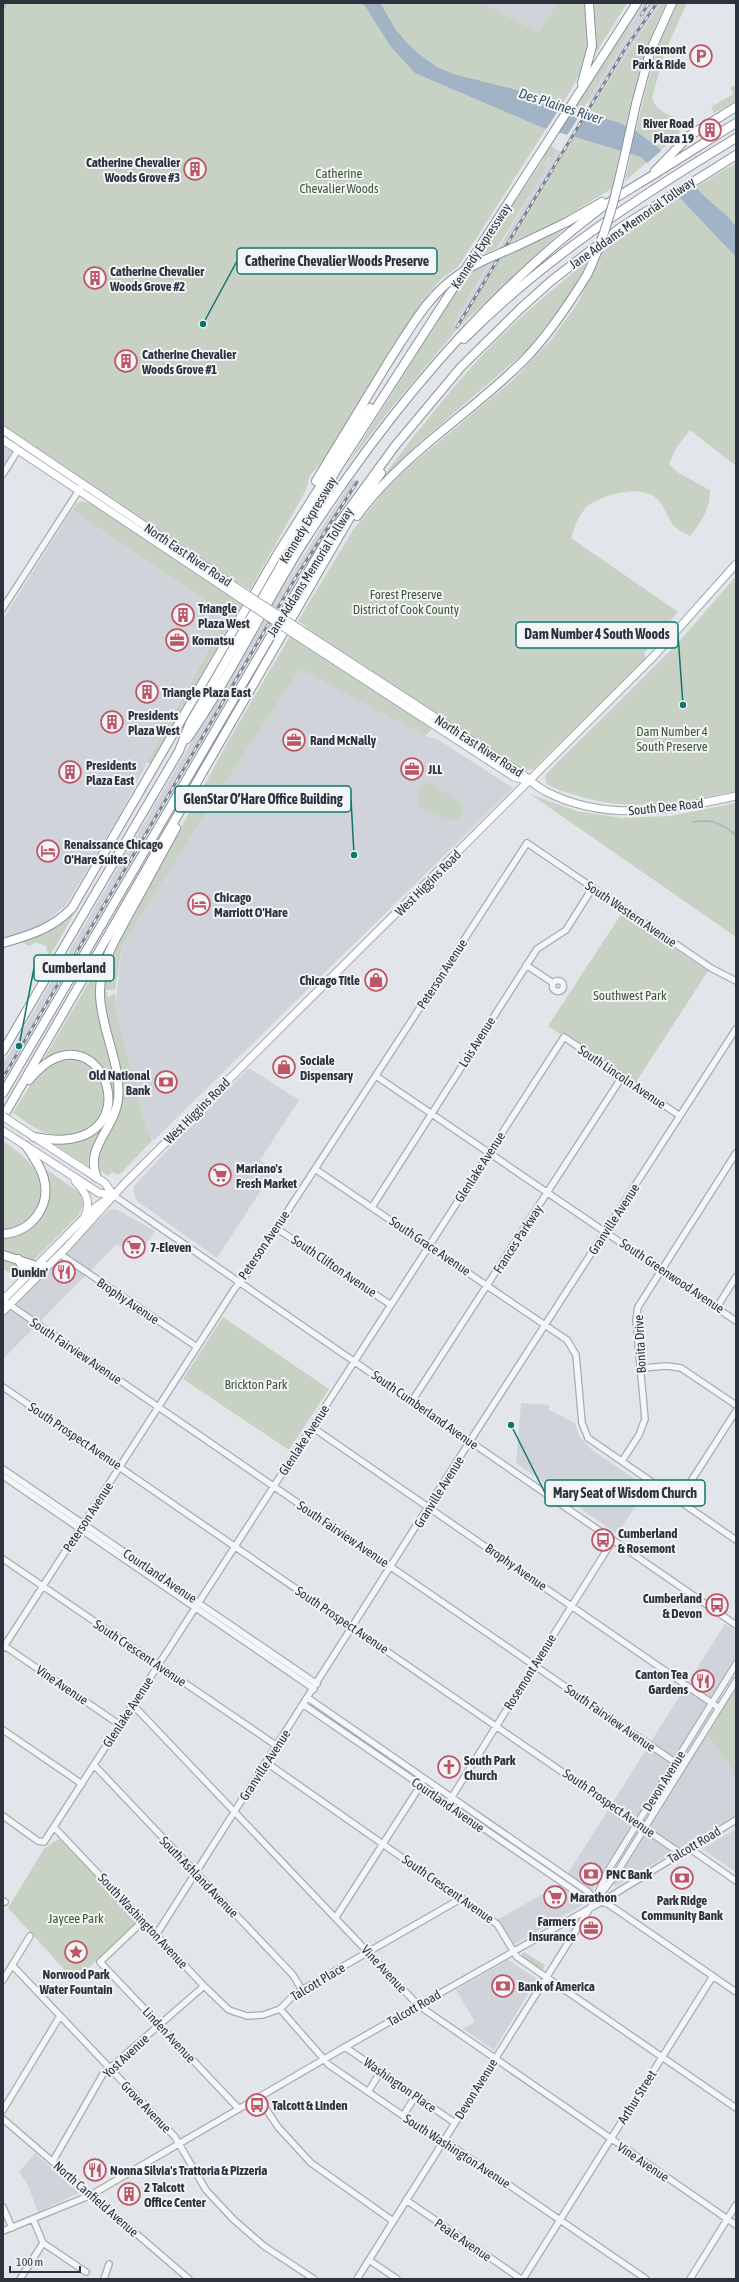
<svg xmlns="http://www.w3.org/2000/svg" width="739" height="2282" font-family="'Asap Condensed',sans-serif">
<rect width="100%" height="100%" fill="#e2e5e9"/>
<path fill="#d0d4da" d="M482,3H557L539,32Z
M643,3H660L594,106L587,103L627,35L629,24Z
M557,150L565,153L458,328L453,324L547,167L543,165L549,156L553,157Z
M3,444L17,453L3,474Z
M353,479L359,483L300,574L3,1080V1064L273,603Z
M72,510L227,615L168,722L120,815L66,905L40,927L3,940V619Z
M302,668L425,736L437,739L513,788L153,1141L151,1134H148L115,1006L122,946L225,783Z
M249,1068L299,1100L260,1160L274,1170L217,1258L137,1201L133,1191L135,1185L160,1158Z
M116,1209L155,1231L137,1258L117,1244L3,1359V1314L109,1210Z
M521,1403L549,1405V1410L575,1423L579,1436L592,1450L648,1488L617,1534L516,1463Z
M725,1624L736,1631V1658L584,1904L513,1945L495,1921L562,1883Z
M707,1734L736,1775V1815L616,1886L613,1883Z
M736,1829V1872L702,1849Z
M508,1960L537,1979L494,2050L463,2029L475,2022L456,1990Z
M35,2153L79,2193L38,2212L27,2183L19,2172Z"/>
<path fill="#c8d2c4" d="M3,3H482L539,32L557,3H584L587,7C589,36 588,59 574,85L458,267L441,279L421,303L322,462L310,475L306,490L250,590L239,583L237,585L3,427Z
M594,3H627L596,53Z
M661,3H666C646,44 637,82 627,126L588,113Z
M678,3H687L664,54L652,98C654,107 666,115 672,116L680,133L661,150L636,131C646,88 656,43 678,3Z
M629,24L627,35L582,111L573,110Z
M736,85V101L714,113L711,107L733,94L730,88Z
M573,137L621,151L613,188L557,222L508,244Z
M550,145L557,150L553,158L549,156L543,165L547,167L497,248L479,256L542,162Z
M631,154L641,157L647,162L625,181Z
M736,163V466L690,430L676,448L669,464L677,472L710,490C710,509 702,521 690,536C685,533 678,530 674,526C667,518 665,505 656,498C640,484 596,495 584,510C577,519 574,528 571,538L678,612L644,653L646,659L533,769L522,771L461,729L305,629L306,626L298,621L353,530L388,487L411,465L513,380L550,341L578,303L604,248L672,201Z
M563,230L458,328L387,413L343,471L470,270L490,261L453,324L458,328L500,257Z
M590,259L567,299L526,351L417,445L381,480C415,434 450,389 489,348C520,316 555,287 590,259Z
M82,501L94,505L242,604L150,764L147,762L227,615L72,510L77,503Z
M736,576V791C683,802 632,813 579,796C568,793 557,790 547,784L545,778L547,773L679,642Z
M290,636L430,727L431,730L425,736L301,669L225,783L122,946L115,990H106L108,997L115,993V1007L148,1134H151L152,1141L123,1171L118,1175L112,1172L108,1176L98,1169C93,1148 121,1123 122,1098C124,1067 109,1038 104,1008C101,990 106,974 110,957L233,733Z
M429,782L461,803L464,811L460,818L449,821L420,808C415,800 419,784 429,782Z
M530,794L576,811L622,818L670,816L736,803V937Z
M76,910L49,958L46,948L48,947L36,942L29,946L20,941L51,930Z
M622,913L708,971L636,1082L565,1033L560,1034L548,1026Z
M102,960C87,1012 118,1051 115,1099C113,1124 88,1141 88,1166L54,1144C144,1150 120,1018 43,1060Z
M75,1059C127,1073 106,1148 50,1134C37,1131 24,1120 13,1113L33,1080L54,1062Z
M3,1141C17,1150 28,1160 37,1171C41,1176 41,1184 41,1189C42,1213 26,1227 3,1229Z
M44,1168L80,1193L84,1203L78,1216L32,1262L18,1255L3,1252V1237C25,1239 46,1220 49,1198C50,1188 46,1178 44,1168Z
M3,1259L15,1261L21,1271L16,1277L3,1269Z
M223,1317L329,1389L289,1450L183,1379Z
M736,1688V1775L707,1734Z
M58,1839L63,1841L137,1919L134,1924L75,1981L8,1908L44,1849Z
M524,1952L545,1965L542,1971L524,1960L522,1953Z"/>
<path fill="#a1b3c5" d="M363,3H380L396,30L407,43L420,55L437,67L453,74L517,90L560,107L588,113L620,123L636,131L661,150L702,194L728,217L736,227V257L641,157L541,127L415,73L391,47Z"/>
<path fill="#e2e5e9" d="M561,106L574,108L558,134L545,131Z
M583,110L589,111L572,139L566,137Z
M663,149L697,186L678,198L646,164Z"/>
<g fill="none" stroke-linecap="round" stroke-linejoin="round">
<path stroke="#a1b3c5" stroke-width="1.5" d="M3,10L6,3
M693,822C712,819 721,823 736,835"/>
<g stroke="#a8acb3" stroke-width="8">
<path id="minor" d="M3,474L18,450
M3,608L83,484
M526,965L553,983
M552.5 986a5.5 5.5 0 1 1 11 0a5.5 5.5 0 1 1-11 0Z
M376,1076L736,1321
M315,1169L567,1340L576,1355L582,1423L588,1438L736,1540
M113,1195L736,1625
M372,1207L537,949L566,930L593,887
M276,1228L391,1305
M60,1254L197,1347
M7,1303L682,1767
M717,1307L736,1277
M641,1368L667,1366L681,1368L736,1405
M3,1387L680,1853
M412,1401L622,1077
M312,1427L719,1708
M622,1461L639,1435L645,1419L636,1320L638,1307L736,1153
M3,1469L317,1684
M3,1476L314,1689
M679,1500L736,1411
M3,1559L277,1746
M3,1645L120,1725
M3,1648L235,1288L246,1275L527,843L711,968L736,981
M308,1698L587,1891L595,1899
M133,1705L418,2005L736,2225
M304,1705L582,1896L608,1904L736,1992
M3,1730L82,1784
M267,1763L497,1924L517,1957L736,2108
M94,1765L293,1975L302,1990
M450,1800L613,1540
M3,1816L38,1841L44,1842L564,1037L680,1116
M54,1827L204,1986L229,2010L247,2016L263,2015L280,2009L295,1994L462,1898
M689,1848L736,1881
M598,1894L606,1874L736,1664
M3,1901L5,1902
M336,1917L422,1783
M143,1921L100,1962L239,2109
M156,1935L470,1441L736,1029
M12,1965L175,2137L206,2190L233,2219L264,2246L314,2279
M3,1980L30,1936
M280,2009L329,2065L437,2139L449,2144L646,2279
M345,2047L455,2123
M368,2092L381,2071
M258,2097L278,2127L311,2163L393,2221
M3,2110L60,2016
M403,2116L416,2095
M3,2119L189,2279
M53,2161L103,2074L204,1986
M406,2200L521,2279
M3,2207L12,2228
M33,2219L43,2243L86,2272
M3,2231L91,2195L345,2047L601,1902L736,1820
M369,2260L397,2279
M20,2279L43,2243
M104,2279L109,2264
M357,2279L590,1908L616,1874L736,1681
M523,2279L713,1976
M690,2279L736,2205"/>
</g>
<g stroke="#a3aab3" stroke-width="9">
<path id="major" d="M3,430L240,590
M3,440L237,596
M298,628L518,771C527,777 535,786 545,791C605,823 673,810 736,796
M294,634L514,777L529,781
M16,1125L105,1183L113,1195
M3,1131L99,1193L113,1195
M75,1181C86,1193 91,1200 85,1216
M3,1300L93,1209L106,1200
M3,1311L67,1247L125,1183L654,656L736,564"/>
</g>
<g stroke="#8b939e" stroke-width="10">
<path id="highway" d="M582,83L592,46L589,3
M636,104L650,52L672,3
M655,171L689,136L736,107
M519,245L567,222L602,202
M464,339C543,259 640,196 736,138
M316,481L389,361
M357,516C403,453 472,413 526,358C550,333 569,304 587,275
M187,739C230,677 263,607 303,543C384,417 480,299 601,208C620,194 641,183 661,170C686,155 711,138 736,123
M3,943C30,935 52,929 72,908L278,553L370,408
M3,1051L179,751L190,723L338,467L637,3
M29,1080C101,993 162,1162 34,1137
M3,1093L328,538L395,446L461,367L521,308L551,281L620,228L736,155
M3,1117L352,514L381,473
M97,1178C84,1148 114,1130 118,1100C122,1065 101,1030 100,995C99,961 120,932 135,903C149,878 162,853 176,828
M3,1234C31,1232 51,1207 44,1179C41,1167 33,1156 26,1146
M3,1255L36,1266H47
M18,1259L25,1270V1277"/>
</g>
<use href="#minor" stroke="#f4f6f8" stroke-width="5.5"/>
<use href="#major" stroke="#fff" stroke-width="7"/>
<use href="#highway" stroke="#fff" stroke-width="8"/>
<g stroke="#7d8591" stroke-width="3">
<path id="rail" d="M641,15L649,3
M457,327L625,49L657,3
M3,1078L296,577L357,482"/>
</g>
<use href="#rail" stroke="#f2f4f6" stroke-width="1.5" stroke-dasharray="4.5" stroke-linecap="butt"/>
<g stroke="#a3aab3" stroke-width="9" stroke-linecap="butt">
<path id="major-bridge" d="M240,590L298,628
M237,596L294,634
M3,1116L16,1125"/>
</g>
<g stroke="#8b939e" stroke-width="10" stroke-linecap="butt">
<path id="highway-bridge" d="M587,275C613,220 623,162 636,104
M389,361C410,329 428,294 461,273C478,261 500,254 519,245"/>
</g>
<use href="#major-bridge" stroke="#fff" stroke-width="7"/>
<use href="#highway-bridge" stroke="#fff" stroke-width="8"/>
</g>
<defs>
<g id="parking-ring" transform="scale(1.15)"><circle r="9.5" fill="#f2f4f6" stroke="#bf5668" stroke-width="1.5"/><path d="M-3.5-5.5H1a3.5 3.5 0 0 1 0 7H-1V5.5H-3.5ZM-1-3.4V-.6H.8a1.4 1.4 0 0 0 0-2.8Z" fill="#bf5668"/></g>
<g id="building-ring" transform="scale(1.15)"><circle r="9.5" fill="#f2f4f6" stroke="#bf5668" stroke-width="1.5"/><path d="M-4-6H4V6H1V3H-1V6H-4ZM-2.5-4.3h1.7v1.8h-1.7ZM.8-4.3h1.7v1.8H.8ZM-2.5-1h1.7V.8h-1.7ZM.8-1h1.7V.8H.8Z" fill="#bf5668"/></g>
<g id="office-ring" transform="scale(1.15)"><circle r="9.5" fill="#f2f4f6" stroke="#bf5668" stroke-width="1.5"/><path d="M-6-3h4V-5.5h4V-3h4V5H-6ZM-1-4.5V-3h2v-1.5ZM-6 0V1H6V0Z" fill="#bf5668"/></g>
<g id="hotel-ring" transform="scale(1.15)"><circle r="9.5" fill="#f2f4f6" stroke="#bf5668" stroke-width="1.5"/><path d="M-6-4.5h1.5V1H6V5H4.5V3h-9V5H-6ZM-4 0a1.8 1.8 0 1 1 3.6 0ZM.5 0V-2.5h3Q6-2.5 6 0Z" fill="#bf5668"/></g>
<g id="shop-ring" transform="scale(1.15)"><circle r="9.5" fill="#f2f4f6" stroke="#bf5668" stroke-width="1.5"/><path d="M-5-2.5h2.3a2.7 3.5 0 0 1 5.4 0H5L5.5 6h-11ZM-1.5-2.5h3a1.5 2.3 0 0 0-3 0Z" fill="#bf5668"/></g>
<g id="bank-ring" transform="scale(1.15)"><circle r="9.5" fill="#f2f4f6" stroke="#bf5668" stroke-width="1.5"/><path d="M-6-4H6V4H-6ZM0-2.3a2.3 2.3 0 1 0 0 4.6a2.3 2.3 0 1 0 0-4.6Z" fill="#bf5668"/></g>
<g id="supermarket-ring" transform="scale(1.15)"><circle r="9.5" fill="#f2f4f6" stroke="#bf5668" stroke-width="1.5"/><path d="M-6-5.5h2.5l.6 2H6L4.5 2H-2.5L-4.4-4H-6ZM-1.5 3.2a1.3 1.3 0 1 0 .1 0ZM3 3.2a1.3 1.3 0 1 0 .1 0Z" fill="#bf5668"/></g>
<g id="restaurant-ring" transform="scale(1.15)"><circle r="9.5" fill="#f2f4f6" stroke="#bf5668" stroke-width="1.5"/><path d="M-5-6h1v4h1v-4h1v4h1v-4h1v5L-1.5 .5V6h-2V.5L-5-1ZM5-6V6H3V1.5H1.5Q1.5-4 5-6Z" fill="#bf5668"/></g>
<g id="bus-ring" transform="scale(1.15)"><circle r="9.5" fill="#f2f4f6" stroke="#bf5668" stroke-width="1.5"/><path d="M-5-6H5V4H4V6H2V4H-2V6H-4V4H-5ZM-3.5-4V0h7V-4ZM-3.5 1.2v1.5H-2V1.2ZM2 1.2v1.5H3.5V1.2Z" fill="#bf5668"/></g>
<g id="church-ring" transform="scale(1.15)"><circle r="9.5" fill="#f2f4f6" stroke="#bf5668" stroke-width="1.5"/><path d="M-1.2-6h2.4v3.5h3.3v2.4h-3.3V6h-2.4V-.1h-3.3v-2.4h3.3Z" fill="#bf5668"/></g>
<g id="sight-ring" transform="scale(1.15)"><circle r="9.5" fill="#f2f4f6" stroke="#bf5668" stroke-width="1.5"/><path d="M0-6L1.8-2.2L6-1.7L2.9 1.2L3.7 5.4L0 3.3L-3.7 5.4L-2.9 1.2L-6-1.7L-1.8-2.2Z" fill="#bf5668"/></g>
</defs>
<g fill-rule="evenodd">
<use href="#parking-ring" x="701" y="56"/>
<use href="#building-ring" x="710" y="130"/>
<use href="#building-ring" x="195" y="169"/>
<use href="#building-ring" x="95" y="278"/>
<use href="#building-ring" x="126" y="361"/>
<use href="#building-ring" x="183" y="615"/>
<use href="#office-ring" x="177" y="640"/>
<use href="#building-ring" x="147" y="692"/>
<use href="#building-ring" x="112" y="722"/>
<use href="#office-ring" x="294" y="740"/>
<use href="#office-ring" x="412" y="769"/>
<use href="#building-ring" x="70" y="772"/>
<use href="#hotel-ring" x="48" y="851"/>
<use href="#hotel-ring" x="199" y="904"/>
<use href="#shop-ring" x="376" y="980"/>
<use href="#shop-ring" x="284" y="1067"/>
<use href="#bank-ring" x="166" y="1082"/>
<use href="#supermarket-ring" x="220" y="1175"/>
<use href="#supermarket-ring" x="134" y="1247"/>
<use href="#restaurant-ring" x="64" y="1272"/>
<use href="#bus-ring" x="603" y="1540"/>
<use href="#bus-ring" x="717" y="1605"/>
<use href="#restaurant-ring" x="703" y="1681"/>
<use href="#church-ring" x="449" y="1767"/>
<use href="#bank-ring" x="591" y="1874"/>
<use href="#bank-ring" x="682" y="1878"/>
<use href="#supermarket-ring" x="555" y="1897"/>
<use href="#office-ring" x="591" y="1928"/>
<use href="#sight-ring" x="76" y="1952"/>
<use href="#bank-ring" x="503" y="1986"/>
<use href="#bus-ring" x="257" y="2105"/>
<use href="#restaurant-ring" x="95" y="2170"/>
<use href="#building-ring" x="129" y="2194"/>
</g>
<g text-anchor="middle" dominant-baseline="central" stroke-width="4" stroke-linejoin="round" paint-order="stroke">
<g font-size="13" font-weight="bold" fill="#2c333f" stroke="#f2f4f6" text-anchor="start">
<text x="686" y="49" text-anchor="end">Rosemont<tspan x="686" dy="15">Park &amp; Ride</tspan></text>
<text x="694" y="123" text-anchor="end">River Road<tspan x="694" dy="15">Plaza 19</tspan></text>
<text x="180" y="162" text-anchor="end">Catherine Chevalier<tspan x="180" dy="15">Woods Grove #3</tspan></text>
<text x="110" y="271">Catherine Chevalier<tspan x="110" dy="15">Woods Grove #2</tspan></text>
<text x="142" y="354">Catherine Chevalier<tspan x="142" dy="15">Woods Grove #1</tspan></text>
<text x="198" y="608">Triangle<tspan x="198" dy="15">Plaza West</tspan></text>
<text x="192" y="640">Komatsu</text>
<text x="162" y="692">Triangle Plaza East</text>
<text x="128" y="715">Presidents<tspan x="128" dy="15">Plaza West</tspan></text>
<text x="310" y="740">Rand McNally</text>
<text x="86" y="765">Presidents<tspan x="86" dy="15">Plaza East</tspan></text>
<text x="428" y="769">JLL</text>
<text x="64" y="844">Renaissance Chicago<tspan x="64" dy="15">O'Hare Suites</tspan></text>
<text x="214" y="897">Chicago<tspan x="214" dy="15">Marriott O'Hare</tspan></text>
<text x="360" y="980" text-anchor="end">Chicago Title</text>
<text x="300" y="1060">Sociale<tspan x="300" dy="15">Dispensary</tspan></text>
<text x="150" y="1075" text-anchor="end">Old National<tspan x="150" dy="15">Bank</tspan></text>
<text x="236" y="1168">Mariano's<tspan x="236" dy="15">Fresh Market</tspan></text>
<text x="150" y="1247">7-Eleven</text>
<text x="48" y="1272" text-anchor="end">Dunkin'</text>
<text x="618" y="1533">Cumberland<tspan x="618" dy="15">&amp; Rosemont</tspan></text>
<text x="702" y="1598" text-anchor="end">Cumberland<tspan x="702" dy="15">&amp; Devon</tspan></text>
<text x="688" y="1674" text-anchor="end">Canton Tea<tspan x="688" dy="15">Gardens</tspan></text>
<text x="464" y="1760">South Park<tspan x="464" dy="15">Church</tspan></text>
<text x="606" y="1874">PNC Bank</text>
<text x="570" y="1897">Marathon</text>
<text x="682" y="1900" text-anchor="middle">Park Ridge<tspan x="682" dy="15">Community Bank</tspan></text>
<text x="576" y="1921" text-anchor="end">Farmers<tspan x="576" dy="15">Insurance</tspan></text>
<text x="76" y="1974" text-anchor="middle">Norwood Park<tspan x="76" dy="15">Water Fountain</tspan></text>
<text x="518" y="1986">Bank of America</text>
<text x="272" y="2105">Talcott &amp; Linden</text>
<text x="110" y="2170">Nonna Silvia's Trattoria &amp; Pizzeria</text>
<text x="144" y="2187">2 Talcott<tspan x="144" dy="15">Office Center</tspan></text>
</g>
<g font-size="13" fill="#41593b" stroke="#f2f4f6">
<text x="339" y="173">Catherine<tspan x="339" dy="15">Chevalier Woods</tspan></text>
<text x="406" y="594">Forest Preserve<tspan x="406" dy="15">District of Cook County</tspan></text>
<text x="672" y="731">Dam Number 4<tspan x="672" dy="15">South Preserve</tspan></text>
<text x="630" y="995">Southwest Park</text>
<text x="256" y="1384">Brickton Park</text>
<text x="76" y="1918">Jaycee Park</text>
</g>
<g font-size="13" fill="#2c333f" stroke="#f2f4f6">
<text transform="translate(632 223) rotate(-35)">Jane Addams Memorial Tollway</text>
<text transform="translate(481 246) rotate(-57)">Kennedy Expressway</text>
<text transform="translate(308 520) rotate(-59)">Kennedy Expressway</text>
<text transform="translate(188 555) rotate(34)">North East River Road</text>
<text transform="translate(310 572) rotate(-58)">Jane Addams Memorial Tollway</text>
<text transform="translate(479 746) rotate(33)">North East River Road</text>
<text transform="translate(666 807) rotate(-6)">South Dee Road</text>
<text transform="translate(428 883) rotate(-45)">West Higgins Road</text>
<text transform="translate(631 914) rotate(34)">South Western Avenue</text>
<text transform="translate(442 974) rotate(-57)">Peterson Avenue</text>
<text transform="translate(477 1042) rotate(-58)">Lois Avenue</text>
<text transform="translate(622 1077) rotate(34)">South Lincoln Avenue</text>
<text transform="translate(197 1111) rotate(-45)">West Higgins Road</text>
<text transform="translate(480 1167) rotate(-57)">Glenlake Avenue</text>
<text transform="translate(614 1219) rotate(-57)">Granville Avenue</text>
<text transform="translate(518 1239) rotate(-57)">Frances Parkway</text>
<text transform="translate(264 1245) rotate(-56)">Peterson Avenue</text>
<text transform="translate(430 1246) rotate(34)">South Grace Avenue</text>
<text transform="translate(334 1266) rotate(34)">South Clifton Avenue</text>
<text transform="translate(672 1276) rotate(34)">South Greenwood Avenue</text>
<text transform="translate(128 1301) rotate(34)">Brophy Avenue</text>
<text transform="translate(640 1344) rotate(-93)">Bonita Drive</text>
<text transform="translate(76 1351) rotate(34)">South Fairview Avenue</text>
<text transform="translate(425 1410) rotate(35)">South Cumberland Avenue</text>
<text transform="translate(75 1436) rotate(34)">South Prospect Avenue</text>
<text transform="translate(304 1440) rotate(-57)">Glenlake Avenue</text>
<text transform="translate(439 1492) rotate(-58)">Granville Avenue</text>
<text transform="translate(88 1517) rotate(-57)">Peterson Avenue</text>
<text transform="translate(343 1534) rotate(34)">South Fairview Avenue</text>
<text transform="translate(516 1567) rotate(35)">Brophy Avenue</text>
<text transform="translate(160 1576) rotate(34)">Courtland Avenue</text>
<text transform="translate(342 1620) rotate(34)">South Prospect Avenue</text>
<text transform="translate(140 1653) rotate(34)">South Crescent Avenue</text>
<text transform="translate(530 1672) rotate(-58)">Rosemont Avenue</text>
<text transform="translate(62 1685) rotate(34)">Vine Avenue</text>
<text transform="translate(128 1712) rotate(-57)">Glenlake Avenue</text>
<text transform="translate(610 1718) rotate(35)">South Fairview Avenue</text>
<text transform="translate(265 1765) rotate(-57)">Granville Avenue</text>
<text transform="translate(664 1781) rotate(-58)">Devon Avenue</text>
<text transform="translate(609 1803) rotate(35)">South Prospect Avenue</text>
<text transform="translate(448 1805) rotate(35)">Courtland Avenue</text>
<text transform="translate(694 1845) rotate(-31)">Talcott Road</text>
<text transform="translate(199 1877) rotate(46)">South Ashland Avenue</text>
<text transform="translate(448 1889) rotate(35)">South Crescent Avenue</text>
<text transform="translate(143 1921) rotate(47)">South Washington Avenue</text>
<text transform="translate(384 1969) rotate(47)">Vine Avenue</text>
<text transform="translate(318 1982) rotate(-31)">Talcott Place</text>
<text transform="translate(414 2008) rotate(-30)">Talcott Road</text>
<text transform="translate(169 2035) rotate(47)">Linden Avenue</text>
<text transform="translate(126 2056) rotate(-43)">Yost Avenue</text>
<text transform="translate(400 2085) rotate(35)">Washington Place</text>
<text transform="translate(476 2089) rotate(-58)">Devon Avenue</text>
<text transform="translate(637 2097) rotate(-58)">Arthur Street</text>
<text transform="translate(146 2107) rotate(46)">Grove Avenue</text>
<text transform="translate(457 2151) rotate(33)">South Washington Avenue</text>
<text transform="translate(643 2162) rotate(34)">Vine Avenue</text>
<text transform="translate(96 2199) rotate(41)">North Canfield Avenue</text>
<text transform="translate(463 2240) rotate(34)">Peale Avenue</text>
</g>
<g font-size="14" font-style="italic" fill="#3b536e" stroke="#f2f4f6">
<text transform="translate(561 106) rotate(18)">Des Plaines River</text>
</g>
</g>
<path fill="none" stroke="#0f766e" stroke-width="1.5" d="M203 324L237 261M683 705L678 635M354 855L351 799M19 1046L34 968M511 1425L545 1493"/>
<g fill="#0f766e" stroke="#f2f4f6" stroke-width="1.5">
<circle cx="203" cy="324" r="4"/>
<circle cx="683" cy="705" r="4"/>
<circle cx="354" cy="855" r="4"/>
<circle cx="19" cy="1046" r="4"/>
<circle cx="511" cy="1425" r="4"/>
</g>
<g fill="#f2f4f6" stroke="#0f766e" stroke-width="1.5">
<rect x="237" y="248" width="200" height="26" rx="4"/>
<rect x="516" y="622" width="162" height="26" rx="4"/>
<rect x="175" y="786" width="176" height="26" rx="4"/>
<rect x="34" y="955" width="80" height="26" rx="4"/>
<rect x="545" y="1480" width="160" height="26" rx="4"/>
</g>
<g font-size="14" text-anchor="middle" font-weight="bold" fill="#2c333f">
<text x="337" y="266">Catherine Chevalier Woods Preserve</text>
<text x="597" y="639">Dam Number 4 South Woods</text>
<text x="263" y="804">GlenStar O’Hare Office Building</text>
<text x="74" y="973">Cumberland</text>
<text x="625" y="1498">Mary Seat of Wisdom Church</text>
</g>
<rect width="739" height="2282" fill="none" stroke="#2c333f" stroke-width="8"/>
<path d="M10 2266v6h70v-6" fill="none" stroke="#2c333f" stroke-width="2"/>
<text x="16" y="2266" font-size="12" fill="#2c333f" stroke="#f2f4f6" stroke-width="3" paint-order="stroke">100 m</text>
</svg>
